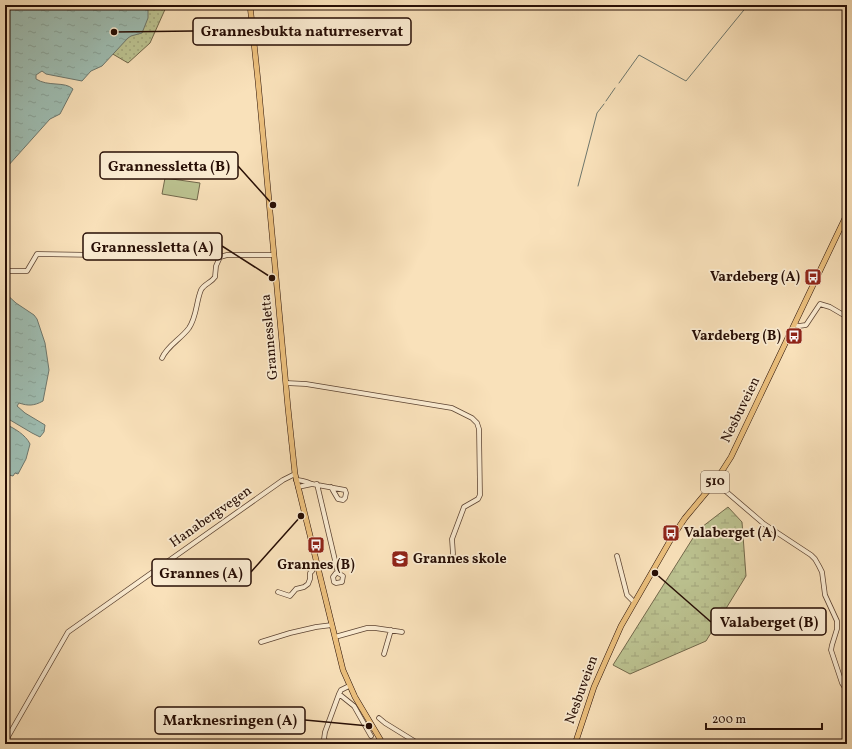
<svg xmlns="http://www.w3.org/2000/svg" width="852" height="749" font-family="Vollkorn,serif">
<defs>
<pattern id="grass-dots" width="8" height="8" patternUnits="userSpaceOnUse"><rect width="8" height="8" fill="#bcc391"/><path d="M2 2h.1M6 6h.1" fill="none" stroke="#a2a67c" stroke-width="1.8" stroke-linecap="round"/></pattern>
<pattern id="wetland-marsh" width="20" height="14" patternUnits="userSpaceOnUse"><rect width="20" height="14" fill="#bcc391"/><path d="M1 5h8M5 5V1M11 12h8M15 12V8" fill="none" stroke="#a2a67c"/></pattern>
<pattern id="water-ripples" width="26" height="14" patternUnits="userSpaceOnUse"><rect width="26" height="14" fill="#9ebdb2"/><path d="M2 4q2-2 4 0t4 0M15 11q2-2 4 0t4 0" fill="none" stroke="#88a198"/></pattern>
</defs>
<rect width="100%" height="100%" fill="#f9e1ba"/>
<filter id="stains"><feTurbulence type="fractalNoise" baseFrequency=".005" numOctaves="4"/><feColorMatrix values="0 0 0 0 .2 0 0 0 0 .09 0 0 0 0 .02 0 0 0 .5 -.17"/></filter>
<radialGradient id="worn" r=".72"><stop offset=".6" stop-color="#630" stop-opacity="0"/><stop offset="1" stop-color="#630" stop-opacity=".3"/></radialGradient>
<path fill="url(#grass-dots)" stroke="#72684b" d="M57,5H167L150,43L128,63L106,50Z"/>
<path fill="url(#wetland-marsh)" stroke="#72684b" d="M728,507L742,522L746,576L706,641L630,674L613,665L698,530Z"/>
<path fill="#bcc391" stroke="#72684b" d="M165,178L200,183L197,200L162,194Z"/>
<path fill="url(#water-ripples)" stroke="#6e776d" d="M5,5H148V18L142,33L131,36L128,38L102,66L91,71L82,81L46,74L42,71L36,75V79C48,87 65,81 73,89L60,114L50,119L7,167H5Z
M5,293L16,303L34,315L37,319L45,343L49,370L43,401C34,406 28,406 19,403L17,406L25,413L45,425L44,432L40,437L32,433L5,417Z
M5,424C14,428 26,435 30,444L26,459L18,474L15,473L13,476L5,474Z"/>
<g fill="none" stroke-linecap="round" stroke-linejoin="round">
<path stroke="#6e776d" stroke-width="1" d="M619,83L639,55L686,81L748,5
M606,101L615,88
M578,186L597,113L604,104"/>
<g stroke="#5c4332" stroke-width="5.5">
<path id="minor" d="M9,271H27L37,254L220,257
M795,325L799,326L806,325L820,304L830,307L847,317
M162,358C167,346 181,339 189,328C197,316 196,302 201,290C204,284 211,283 215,277L216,266L220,257L227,255H274
M286,383L306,384L452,408L472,418L477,423L479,429L480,495L478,499L464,507L452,539L453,554
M296,480C302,480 307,482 312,484C323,486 334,488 345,490L346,493L345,498L343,500L338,499L331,487
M715,482L764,524L811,555L815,559L819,566L822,572L825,595L837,621V629L832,645L831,650L842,683L847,691
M317,484L338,573L343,576L342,582L336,583L334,582L333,577L336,573H338
M298,487L312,484
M617,556L627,595L634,602
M300,566L309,568L312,571
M278,592L290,596L296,589L304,587L308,584L310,579V573L312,571
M335,637L367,628H375L402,632
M261,642L290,633L316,627L332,625
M384,654L391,630
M339,694L354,706L371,736
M379,718L385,723L419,744
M5,742L68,632L283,480L295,474
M328,744L324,739L325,732L339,694L341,690L349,686"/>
</g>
<g stroke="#270e05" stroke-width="6">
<path id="major" d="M250,5L258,81L288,408L295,474L343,670L355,697L383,744
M575,744L594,687L621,626L671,539L685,518L715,482L731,457L847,214"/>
</g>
<use href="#minor" stroke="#fbecd2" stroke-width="4"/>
<use href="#major" stroke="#ecc07d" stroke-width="5"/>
</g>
<defs>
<g id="bus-square" transform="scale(0.9)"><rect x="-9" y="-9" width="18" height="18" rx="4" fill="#8f2418" stroke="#fbecd2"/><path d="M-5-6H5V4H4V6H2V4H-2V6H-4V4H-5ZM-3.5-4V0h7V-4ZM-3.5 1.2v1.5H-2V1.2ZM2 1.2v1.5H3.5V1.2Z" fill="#fff"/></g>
<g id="school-square" transform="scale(0.9)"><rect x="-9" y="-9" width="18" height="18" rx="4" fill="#8f2418" stroke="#fbecd2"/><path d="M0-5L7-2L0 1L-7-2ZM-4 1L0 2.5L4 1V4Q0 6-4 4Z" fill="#fff"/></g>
</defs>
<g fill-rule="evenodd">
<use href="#bus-square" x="813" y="277"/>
<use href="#bus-square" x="794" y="336"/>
<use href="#bus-square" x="671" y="533"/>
<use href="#bus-square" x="316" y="545"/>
<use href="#school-square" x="400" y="559"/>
</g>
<g text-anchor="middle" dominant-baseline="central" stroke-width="3.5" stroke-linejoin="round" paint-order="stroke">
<rect fill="#fbecd2" stroke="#675142" stroke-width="1" x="701" y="471" width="28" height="22" rx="3"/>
<g font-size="13" font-weight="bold" fill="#270e05">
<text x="715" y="482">510</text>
</g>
<g font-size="14" font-weight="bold" fill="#270e05" stroke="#fbecd2" text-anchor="end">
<text x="800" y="277">Vardeberg (A)</text>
<text x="781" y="336">Vardeberg (B)</text>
<text x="684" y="533" text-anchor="start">Valaberget (A)</text>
<text x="413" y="559" text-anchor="start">Grannes skole</text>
<text x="316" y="565" text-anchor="middle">Grannes (B)</text>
</g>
<g font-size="14" fill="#270e05" stroke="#fbecd2">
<text transform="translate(270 337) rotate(-95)">Grannessletta</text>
<text transform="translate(741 410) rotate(-64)">Nesbuveien</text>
<text transform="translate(211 517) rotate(-35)">Hanabergvegen</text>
<text transform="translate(582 690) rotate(-70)">Nesbuveien</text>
</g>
</g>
<path fill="none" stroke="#270e05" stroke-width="1.5" d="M114 32L193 31M273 205L238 166M272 278L222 246M301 516L251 572M655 573L711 622M369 726L305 720"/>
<g fill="#270e05" stroke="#fbecd2" stroke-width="1.5">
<circle cx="114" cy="32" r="4"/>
<circle cx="273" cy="205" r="4"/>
<circle cx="272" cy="278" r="4"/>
<circle cx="301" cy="516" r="4"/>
<circle cx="655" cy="573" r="4"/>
<circle cx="369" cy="726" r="4"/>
</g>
<g fill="#fbecd2" stroke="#270e05" stroke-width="1.5">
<rect x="193" y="18" width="218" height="27" rx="4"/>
<rect x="100" y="152" width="138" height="27" rx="4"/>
<rect x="83" y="233" width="139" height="27" rx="4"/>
<rect x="152" y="559" width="99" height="27" rx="4"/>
<rect x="711" y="608" width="115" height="27" rx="4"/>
<rect x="155" y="707" width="150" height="27" rx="4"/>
</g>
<g font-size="15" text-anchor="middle" font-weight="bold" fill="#270e05">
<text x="302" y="36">Grannesbukta naturreservat</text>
<text x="169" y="171">Grannessletta (B)</text>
<text x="152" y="252">Grannessletta (A)</text>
<text x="201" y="578">Grannes (A)</text>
<text x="769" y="627">Valaberget (B)</text>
<text x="230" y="725">Marknesringen (A)</text>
</g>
<rect width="852" height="749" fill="none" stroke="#f9e1ba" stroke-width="20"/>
<rect x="6" y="6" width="840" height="737" fill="none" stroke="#270e05" stroke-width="2"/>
<rect x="10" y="10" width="832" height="729" fill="none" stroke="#270e05"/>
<path d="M706 723v6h116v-6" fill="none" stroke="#270e05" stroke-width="2"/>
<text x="712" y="723" font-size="12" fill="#270e05" stroke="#fbecd2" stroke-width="3" paint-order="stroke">200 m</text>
<rect width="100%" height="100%" filter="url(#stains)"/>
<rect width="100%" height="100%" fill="url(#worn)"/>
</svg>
